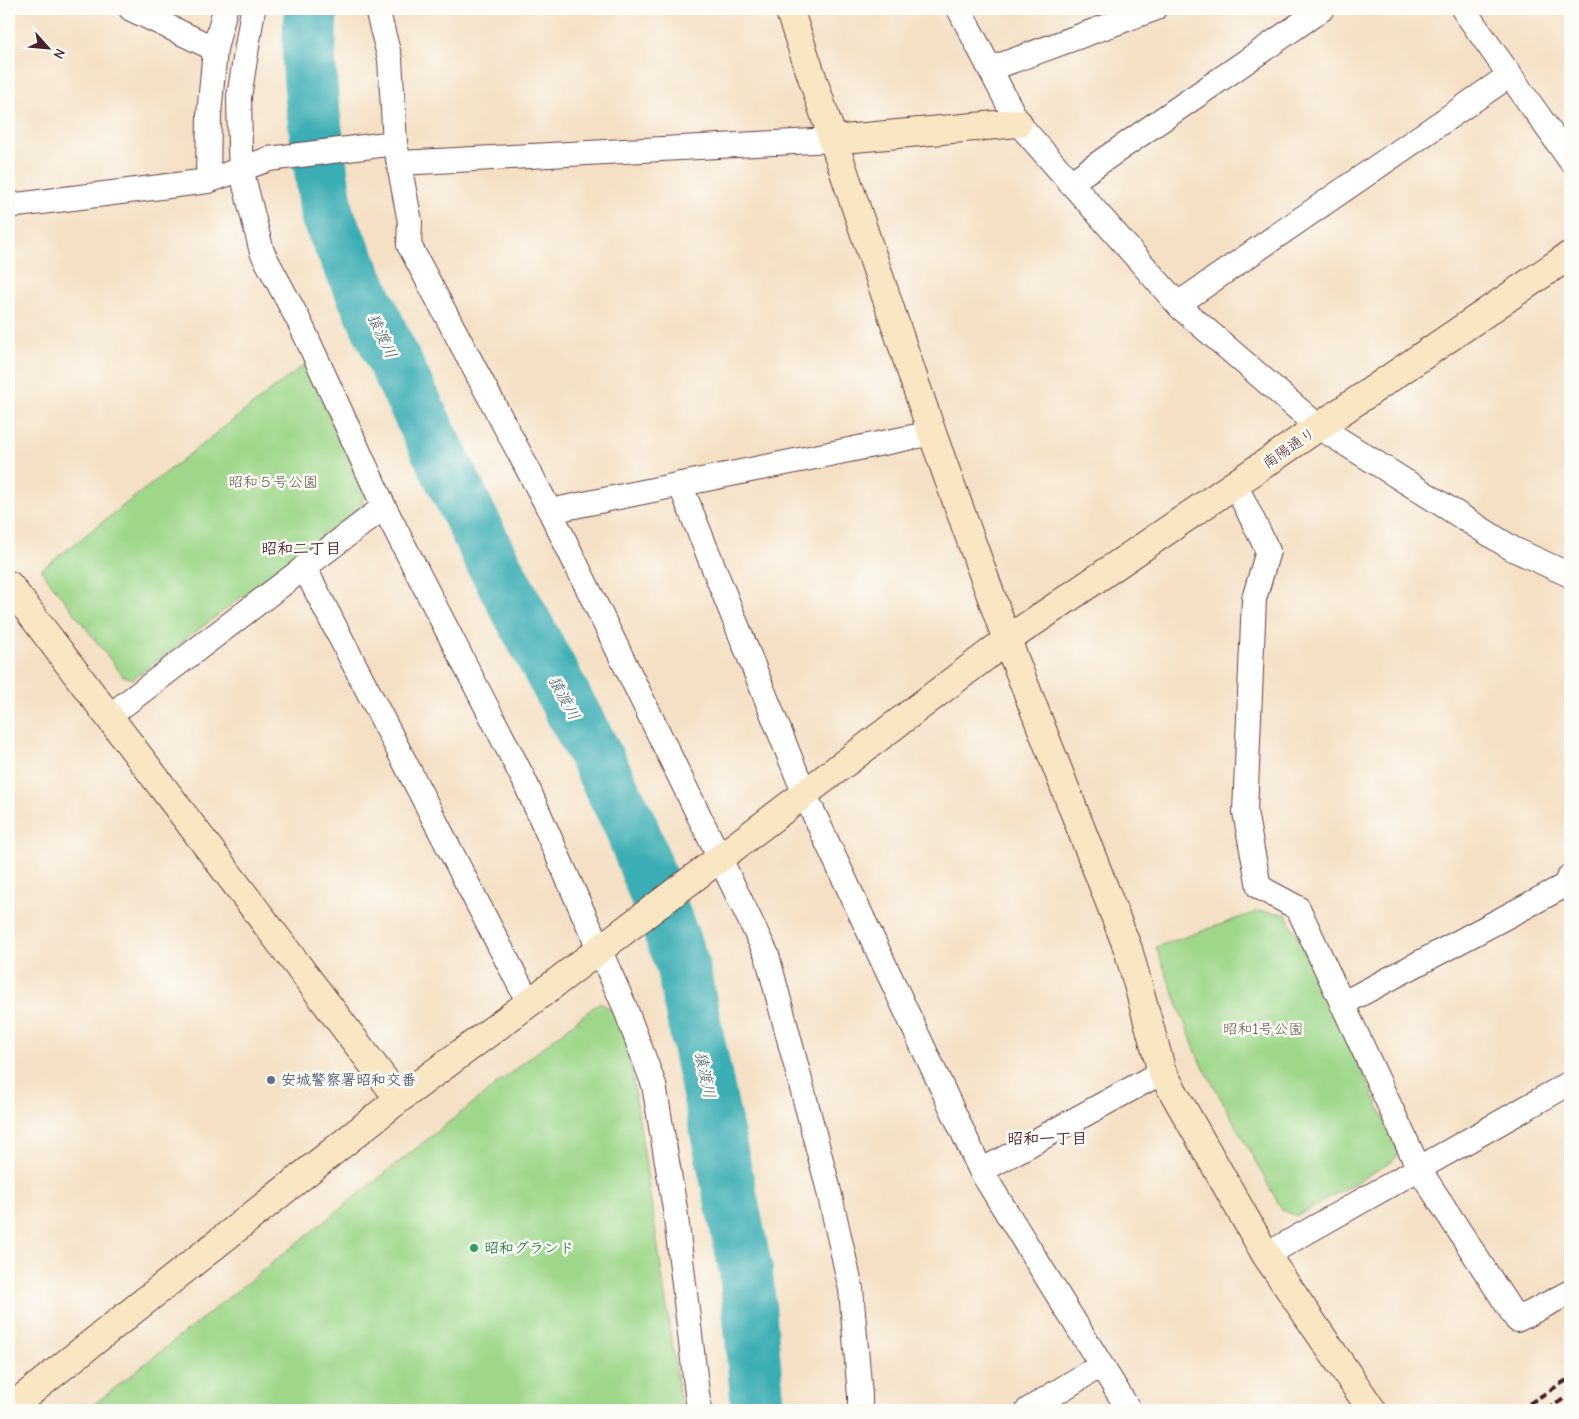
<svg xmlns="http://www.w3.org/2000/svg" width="1579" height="1419" font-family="'Comic Neue','Klee One',sans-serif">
<rect width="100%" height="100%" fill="#fdfcf7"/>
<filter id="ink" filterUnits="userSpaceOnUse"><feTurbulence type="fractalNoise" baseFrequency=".02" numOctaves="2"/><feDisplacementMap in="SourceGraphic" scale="10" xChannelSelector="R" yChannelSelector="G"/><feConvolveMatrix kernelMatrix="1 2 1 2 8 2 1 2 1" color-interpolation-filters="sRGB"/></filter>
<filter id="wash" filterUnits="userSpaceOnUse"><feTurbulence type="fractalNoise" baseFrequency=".0096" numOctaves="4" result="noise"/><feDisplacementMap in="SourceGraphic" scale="20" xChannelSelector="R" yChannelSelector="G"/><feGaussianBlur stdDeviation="1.12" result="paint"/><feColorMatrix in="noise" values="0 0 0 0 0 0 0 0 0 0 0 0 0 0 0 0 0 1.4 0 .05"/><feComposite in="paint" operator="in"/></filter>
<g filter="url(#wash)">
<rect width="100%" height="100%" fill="#f4e0c5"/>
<path fill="#9ed78a" stroke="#747b5a" d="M305,364L364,493L361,507L133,679L123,676L41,570Z
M1259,911L1286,914L1400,1151L1393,1161L1297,1216L1282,1210L1197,1055L1156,947Z
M600,1002L622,1018L634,1086L682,1410H87Z"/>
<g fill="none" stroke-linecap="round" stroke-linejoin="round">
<path stroke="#3badb4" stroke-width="54" d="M312,9L310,19L309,63L312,102L327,215L393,359L492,561L590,745L630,824L682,964L746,1271L758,1410"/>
</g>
</g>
<g filter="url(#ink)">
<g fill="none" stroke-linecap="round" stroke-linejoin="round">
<g stroke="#643c42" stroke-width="26">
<path id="street" d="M131,9L215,49
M253,9L239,97L240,149L241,169L262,252L300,323L384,507L524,780L624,1005L654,1085L675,1209L699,1410
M379,9L378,13L390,59L395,143L410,222L409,245L550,511L767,955L827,1183L851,1289L860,1396V1410
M959,9L1018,123L1181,308L1319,427L1513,549L1570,575
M1463,9L1570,160
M990,69L1154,9
M400,163L832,140
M208,181L209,115L215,49L225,9
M1070,183L1322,9
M9,206L208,181L269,159L395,143
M1178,304L1510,75
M680,484L805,795L981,1171L1129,1410
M1235,484L1268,551L1254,599L1245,812L1259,887L1298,908L1419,1169L1517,1320L1570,1292
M550,511L932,433
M304,567L529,1003
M108,717L384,507
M1342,1004L1564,886L1570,876
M981,1171L1162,1072
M1266,1255L1570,1083
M1028,1410L1101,1365"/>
</g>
<g stroke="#643c42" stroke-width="30">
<path id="secondary" d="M789,9L932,433L1007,640L1128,949L1162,1072L1266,1255L1372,1410
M832,140L1018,123
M9,585L399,1099
M9,1409L399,1099L529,1003L1007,640L1570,255"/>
</g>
<use href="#street" stroke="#fff" stroke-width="24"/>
<use href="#secondary" stroke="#f9e7c3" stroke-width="28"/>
<path stroke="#4a1f2b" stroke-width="4" stroke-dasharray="8 4" stroke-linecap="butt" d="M1519,1410L1570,1378
M1546,1410L1570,1395"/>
</g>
</g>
<circle fill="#5c6f8a" stroke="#fdfcf7" stroke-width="2" cx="271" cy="1080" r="5"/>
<circle fill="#2e9e5b" stroke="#fdfcf7" stroke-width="2" cx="474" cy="1248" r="5"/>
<g text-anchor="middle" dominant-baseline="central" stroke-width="5" stroke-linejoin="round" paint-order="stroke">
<g font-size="15" fill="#4a1f2b" stroke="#fdfcf7">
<text transform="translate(1289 448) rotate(-34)">南陽通り</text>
</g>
<g font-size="15" fill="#635648" stroke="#fdfcf7">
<text x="273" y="482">昭和５号公園</text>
<text x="1263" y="1029">昭和1号公園</text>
</g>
<g font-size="15" font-weight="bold" fill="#4e5e75" stroke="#fdfcf7" text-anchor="start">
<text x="281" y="1080">安城警察署昭和交番</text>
</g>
<g font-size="15" font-weight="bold" fill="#27864d" stroke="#fdfcf7" text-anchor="start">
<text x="484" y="1248">昭和グランド</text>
</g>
<g font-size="16" font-style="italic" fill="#435f69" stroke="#fdfcf7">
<text transform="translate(382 336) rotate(65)">猿渡川</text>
<text transform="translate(564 698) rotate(62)">猿渡川</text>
<text transform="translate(705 1075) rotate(78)">猿渡川</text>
</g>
<g font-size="16" font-weight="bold" fill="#4a1f2b" stroke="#fdfcf7">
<text x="301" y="549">昭和二丁目</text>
<text x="1047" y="1139">昭和一丁目</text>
</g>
</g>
<rect width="1579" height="1419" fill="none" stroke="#fdfcf7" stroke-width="30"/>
<g transform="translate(48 48) rotate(117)" stroke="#fdfcf7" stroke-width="4" paint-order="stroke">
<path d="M0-4L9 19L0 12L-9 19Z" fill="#4a1f2b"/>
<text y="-8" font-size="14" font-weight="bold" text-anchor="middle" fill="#4a1f2b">N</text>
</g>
</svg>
